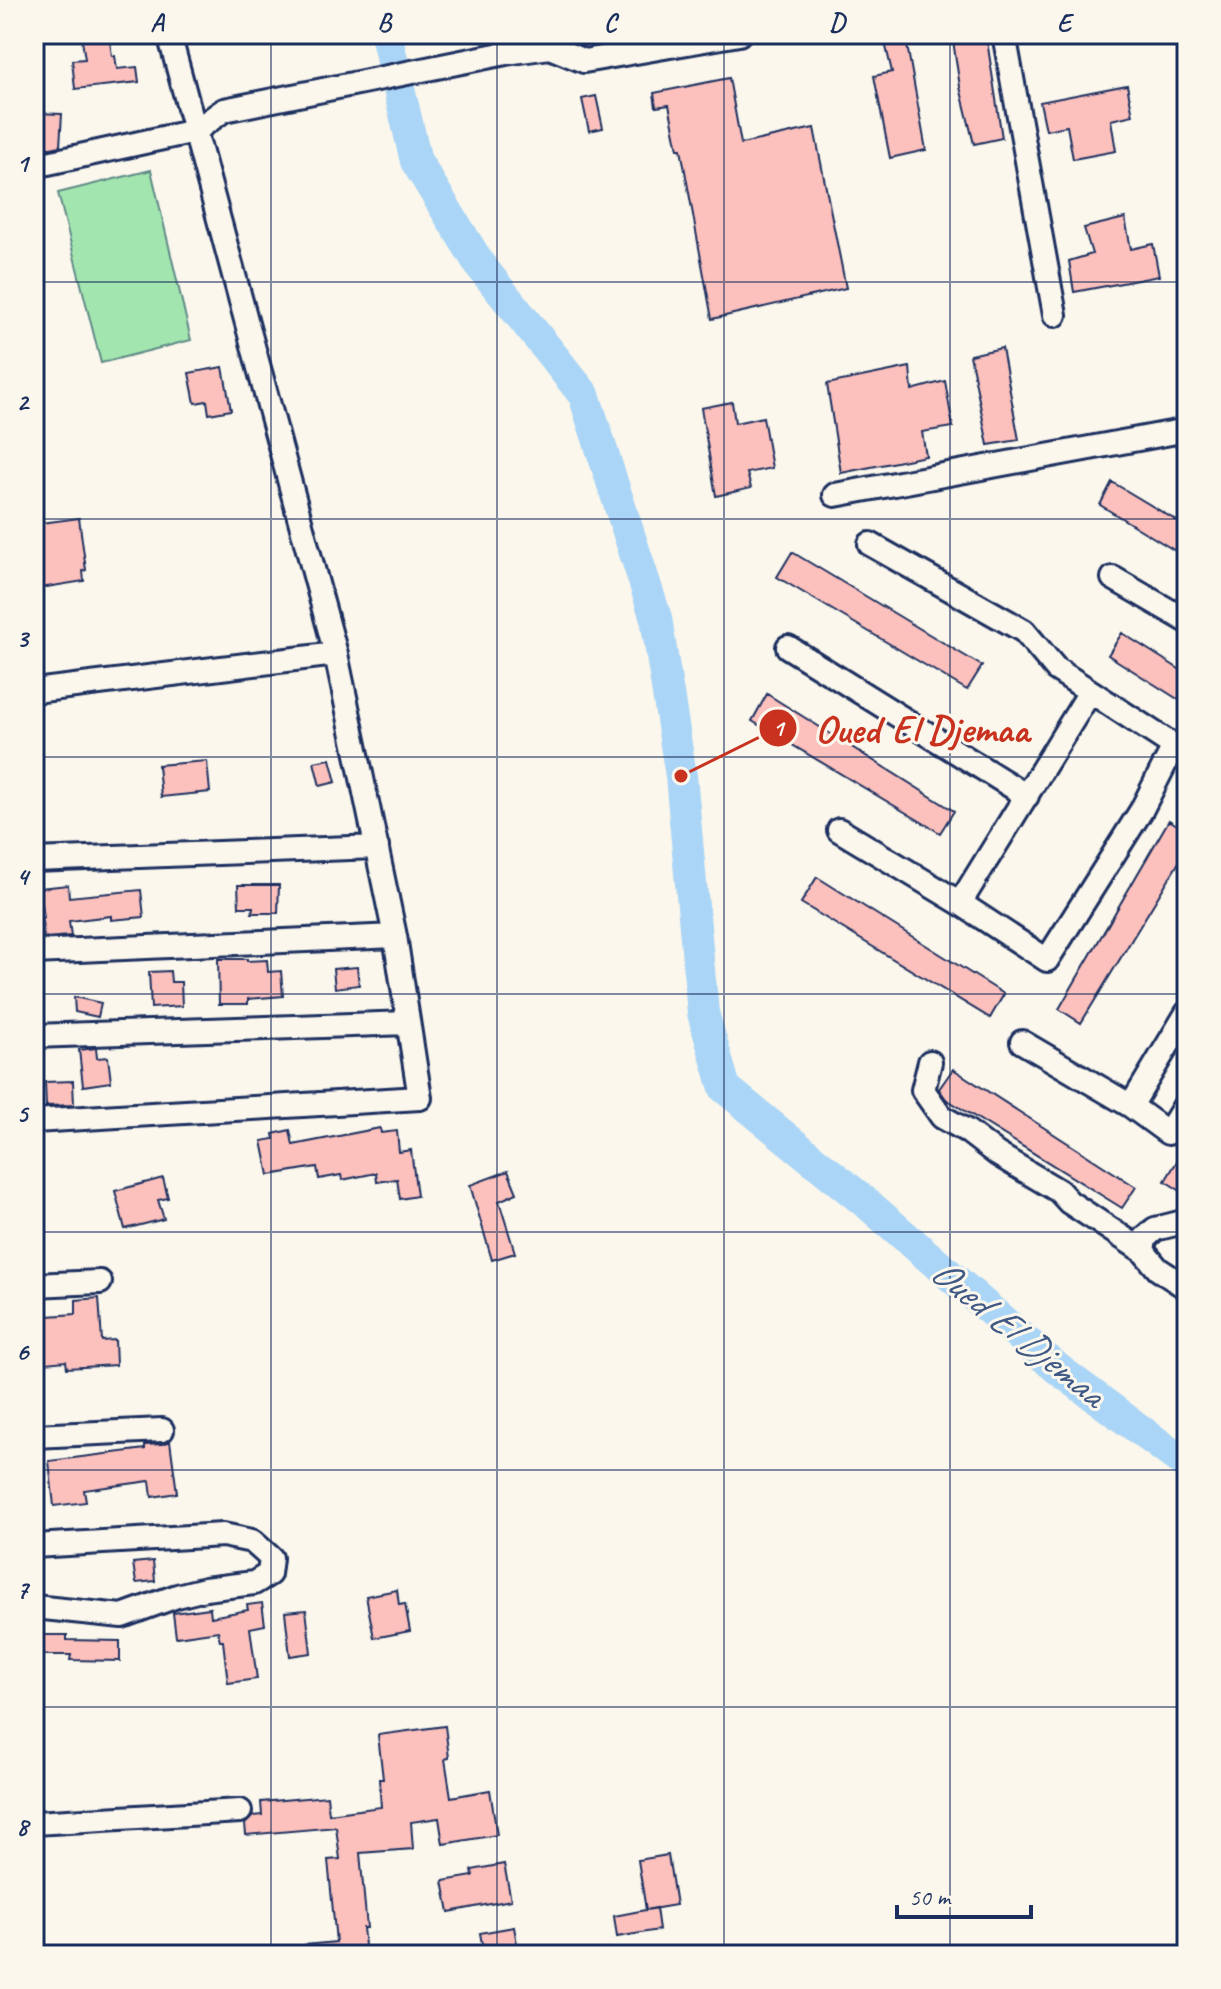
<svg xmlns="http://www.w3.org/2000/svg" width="1221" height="1989" font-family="Caveat,sans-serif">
<rect width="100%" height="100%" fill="#fbf7ec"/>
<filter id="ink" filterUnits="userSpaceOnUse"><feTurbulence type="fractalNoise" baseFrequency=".0125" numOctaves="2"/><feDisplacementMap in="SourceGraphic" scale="16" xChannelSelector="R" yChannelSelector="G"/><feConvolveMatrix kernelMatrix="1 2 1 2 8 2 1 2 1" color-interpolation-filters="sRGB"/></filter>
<g filter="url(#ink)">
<path fill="#a3e5af" stroke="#5f8a86" stroke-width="2" d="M151,170L191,340L101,363L58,193Z"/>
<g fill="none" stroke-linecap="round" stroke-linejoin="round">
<path stroke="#aad5f6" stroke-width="32" d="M386,34L416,161L480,265L584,395L656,618L681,776L703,1013L725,1088L870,1206L1058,1369L1187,1465"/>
</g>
<path fill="#fdc1bd" stroke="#1b2f5e" stroke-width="2" d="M81,34H109L112,56H115L117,69L137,67L139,82L75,89L72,60L85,59Z
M883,34H905L926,150L890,158L874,76L892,72Z
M952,34H986L1002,138L974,144L960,87Z
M729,78L741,144L814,128L846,288L712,319L681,149H678L669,105L656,107L654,93Z
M1127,85L1133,115L1111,120L1116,151L1073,159L1067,126L1046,130L1040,102Z
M596,96L603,128L589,131L582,99Z
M34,113L62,114L60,146L51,148L34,147Z
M1125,218L1131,249L1153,244L1159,276L1074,292L1069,261L1092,254L1084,228Z
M1002,348L1019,440L988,445L970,355Z
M223,367L231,410L209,414L207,401L195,403L189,373Z
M910,367L912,390L945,381L953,427L922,432L926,456L841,473L827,384Z
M732,402L735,423L763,417L772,468L747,473L751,488L716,496L701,408Z
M1112,482L1187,527V558L1100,505Z
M79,518L86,570L83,571L84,581L34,589V524Z
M792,552L982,666L967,690L777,577Z
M1122,633L1187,674V705L1108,655Z
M767,694L954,811L940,833L752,721Z
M330,759L336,782L320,786L314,762Z
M207,761L210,792L161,797L158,765Z
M1169,820L1187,831V849L1081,1023L1059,1009Z
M817,877L1004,994L990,1018L801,903Z
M68,885L69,897L141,890L144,917L111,920V916L69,921L71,936L44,938L42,918H44L40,888Z
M238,885H279L278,913H252L253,907H239Z
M218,959H247V961L267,960L268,972L281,971L283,996L248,999V1004H219Z
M357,967L359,985L335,988L333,969Z
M170,971L171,982H181L182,1006L151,1008L149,972Z
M74,997L101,1003L98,1017L75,1012Z
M96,1048L97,1058L108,1057L111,1082L83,1086L79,1050Z
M953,1069L1136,1187L1122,1208L946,1099L939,1089Z
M73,1081L74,1105L46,1106L45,1082Z
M380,1128L381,1133L397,1131L399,1152L411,1150L417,1196L400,1199L397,1179L377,1182L376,1173L342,1180L341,1175L319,1179L317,1167L269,1175L262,1141L274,1139L273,1134L290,1130L293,1145Z
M1187,1145V1195L1165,1181Z
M508,1171L517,1193L499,1201L515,1253L492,1260L470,1185Z
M163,1178L168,1198L158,1200L164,1219L125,1229L115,1191Z
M99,1298L102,1341L115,1340L116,1365L67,1368L66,1361L34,1364V1317L76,1314V1300Z
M170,1441L177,1493L152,1497L150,1481L84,1490L86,1502L54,1506L49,1461L145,1449V1445L163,1444Z
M153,1561L155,1581L136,1583L133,1563Z
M397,1590L399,1605L405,1604L410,1631L374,1638L366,1596Z
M262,1603L265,1625L250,1628L257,1679L228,1683L223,1641H220L218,1631L176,1637L173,1613L210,1608L211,1617L248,1610L247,1605Z
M306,1610L311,1653L290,1656L285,1612Z
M39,1635H67V1640L120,1641V1661L70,1660L71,1655H39Z
M445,1726L449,1758L445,1759L451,1797L490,1790L497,1835L443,1844L439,1818L411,1822L413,1849L360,1853L367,1928H363L366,1955H306L305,1945L336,1942L328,1860L340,1859L336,1827L246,1835L245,1824L253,1816L262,1815L261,1802L327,1796L329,1814L381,1807L379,1779H383L378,1735Z
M668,1855L676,1905L646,1910L638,1860Z
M504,1864L511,1900L449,1912L443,1881L473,1876L472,1870Z
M656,1908L659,1930L617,1937L614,1916Z
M514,1927L519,1955H484L480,1933Z"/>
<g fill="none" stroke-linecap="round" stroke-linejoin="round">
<g stroke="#1b2f5e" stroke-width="28">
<path id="minor" d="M1004,34L1055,315
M34,166L195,131L224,110L506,53L550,47L584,61L739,34
M835,495L1187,430
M870,544L1024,631L1056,669L1174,746L1186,751
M1113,578L1187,621
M788,647L1027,796
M34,691L336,654
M839,830L960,903L1047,960L1141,811L1174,746
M34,860L377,847
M960,903L1090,692
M34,952L395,936
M34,1036L408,1023
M1022,1042L1131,1106L1187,1013
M930,1062L923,1090L942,1117L967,1131L997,1154L1059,1191L1069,1202L1143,1251
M1131,1106L1168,1133L1187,1102
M34,1121L420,1098L395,936L336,654L169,34
M1187,1221L1155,1229L1145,1238L1143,1251L1158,1269L1187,1288
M34,1285L100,1282
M34,1436L162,1430
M34,1546L223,1535L252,1541L271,1558L269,1574L254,1583L205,1589L177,1596L122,1616L34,1607
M34,1823L240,1811"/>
</g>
<use href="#minor" stroke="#fbf7ec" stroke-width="22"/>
</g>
</g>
<path fill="none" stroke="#1b2f5e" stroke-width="2" stroke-opacity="0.55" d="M271,34V1955M497,34V1955M724,34V1955M950,34V1955M34,282H1187M34,519H1187M34,757H1187M34,994H1187M34,1232H1187M34,1470H1187M34,1707H1187"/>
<g text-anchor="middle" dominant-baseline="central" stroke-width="6" stroke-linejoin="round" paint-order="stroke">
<g font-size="40" font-style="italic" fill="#3f5884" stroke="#fbf7ec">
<text transform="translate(1018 1332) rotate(39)">Oued El Djemaa</text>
</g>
</g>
<path fill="none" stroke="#c8321e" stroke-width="3" d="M681 776L778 728"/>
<g fill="#c8321e" stroke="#fbf7ec" stroke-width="3">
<circle cx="681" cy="776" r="8"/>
<circle cx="778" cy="728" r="20"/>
</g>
<g font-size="24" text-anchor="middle" font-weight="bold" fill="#fff">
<text x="778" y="736">1</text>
</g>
<g font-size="40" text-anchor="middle" font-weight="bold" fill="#c8321e" stroke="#fbf7ec" stroke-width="6" stroke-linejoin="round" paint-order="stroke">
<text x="922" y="742">Oued El Djemaa</text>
</g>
<rect width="1221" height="1989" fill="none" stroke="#fbf7ec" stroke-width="88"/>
<path d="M897 1905v12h134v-12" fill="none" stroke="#1b2f5e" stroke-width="4"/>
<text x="909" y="1905" font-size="24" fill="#1b2f5e" stroke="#fbf7ec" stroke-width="6" paint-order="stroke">50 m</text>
<rect x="44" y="44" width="1133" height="1901" fill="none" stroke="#1b2f5e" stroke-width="3"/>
<g font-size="26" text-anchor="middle" font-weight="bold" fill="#1b2f5e">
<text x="157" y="31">A</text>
<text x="384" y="31">B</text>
<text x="610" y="31">C</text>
<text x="837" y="31">D</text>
<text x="1064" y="31">E</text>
<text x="22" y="172">1</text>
<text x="22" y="410">2</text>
<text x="22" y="647">3</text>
<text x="22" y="885">4</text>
<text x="22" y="1122">5</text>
<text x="22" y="1360">6</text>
<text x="22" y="1598">7</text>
<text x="22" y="1835">8</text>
</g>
</svg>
